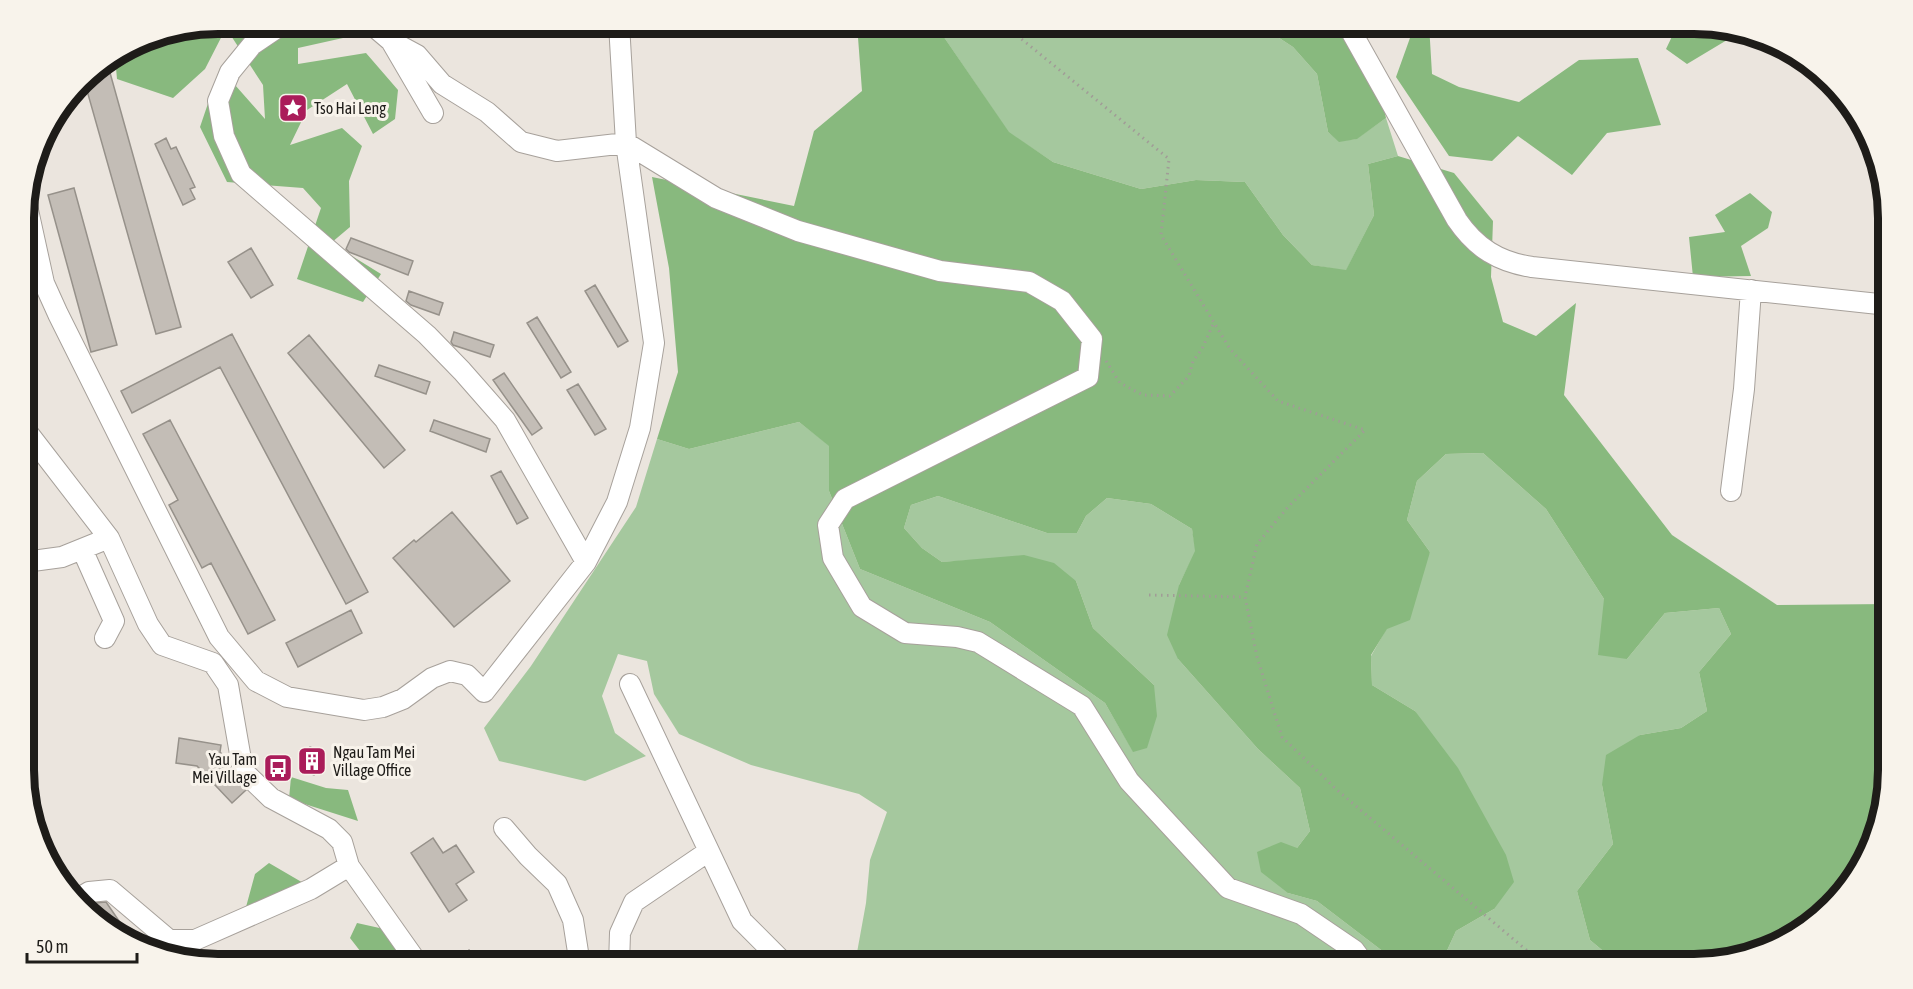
<svg xmlns="http://www.w3.org/2000/svg" width="1913" height="989" font-family="'Asap Condensed',sans-serif">
<rect width="100%" height="100%" fill="#ebe5de"/>
<path fill="#a5c89e" d="M935,24H1258L1293,47L1317,74L1328,132L1339,141L1356,139L1386,118L1398,156L1368,164L1374,215L1346,271L1312,265L1283,235L1245,182L1196,180L1141,189L1053,162L1009,133Z
M799,422L830,446L829,491L860,569L990,622L1105,703L1133,751L1154,685L1093,628L1076,581L975,560L942,562L922,548L904,528L911,505L938,496L1047,533H1077L1086,516L1107,498L1151,504L1192,529L1196,551L1179,585L1178,659L1258,749L1300,788L1310,831L1297,848L1288,893L1317,901L1389,956L1407,965H848L856,958L866,903L870,860L887,812L859,794L751,765L679,734L654,694L647,661L618,654L602,696L615,733L646,756L585,781L499,761L484,728L531,666L636,507L657,439L689,449Z
M1483,453L1546,509L1604,599L1627,659L1665,613L1719,608L1731,634L1699,672L1707,711L1681,728L1640,735L1602,785L1613,844L1577,891L1590,940L1620,965H1428L1444,957L1456,931L1494,909L1415,711L1372,685L1371,656L1430,552L1407,520L1417,481L1446,454Z"/>
<path fill="#88b97e" d="M219,24H375L352,36L298,48V64L366,53L398,90L395,119L373,134L347,84L307,110L290,145L342,128L362,146L349,181L350,227L331,243L381,274L363,302L297,279L321,208L303,188L227,182L200,127L220,68L265,119L263,85L226,28L205,69L173,98L117,79L115,57L144,39Z
M857,24H935L1009,132L1053,162L1141,189L1196,180L1245,182L1283,235L1312,265L1346,270L1374,215L1368,164L1398,156L1454,173L1493,221L1491,277L1503,322L1536,336L1576,303L1564,395L1672,535L1777,605L1889,604V771L1869,857L1802,932L1707,965H1620L1590,940L1577,891L1613,844L1602,785L1606,755L1640,735L1681,728L1707,711L1699,672L1731,634L1719,608L1665,613L1627,659L1598,655L1604,599L1546,509L1483,453L1446,454L1417,481L1407,520L1430,552L1410,620L1387,629L1371,655L1372,685L1415,711L1458,768L1506,855L1514,882L1494,909L1456,931L1444,957L1428,965H1407L1389,956L1317,901L1288,893L1261,872L1257,852L1281,842L1297,848L1310,831L1300,788L1258,749L1178,659L1167,635L1179,585L1195,551L1192,529L1151,504L1107,498L1086,516L1077,533H1047L938,496L911,505L904,528L922,548L942,562L1024,555L1054,563L1076,581L1093,628L1154,685L1157,716L1147,748L1133,752L1105,703L990,622L860,569L829,491V446L799,422L689,449L657,439L678,372L669,268L652,177L794,206L814,131L862,91Z
M1258,24H1339L1377,80L1386,118L1357,139L1339,142L1328,132L1317,74L1293,47Z
M1415,24H1429L1432,74L1459,87L1519,102L1579,60L1638,58L1661,125L1607,133L1572,175L1518,136L1492,161L1449,156L1396,77Z
M1678,24H1694L1737,34L1687,64L1666,49Z
M1750,193L1772,212L1768,228L1741,246L1751,276L1693,277L1689,237L1725,232L1715,215Z
M291,777L326,788L348,790L358,821L289,799Z
M269,863L305,884L246,907L255,874Z
M357,923L384,929L425,965H371L350,938Z"/>
<path fill="#c3bdb6" stroke="#96918a" stroke-width="1.5" d="M107,62L181,327L156,334L84,80L90,72Z
M166,138L171,149L176,147L195,187L190,189L195,199L183,205L155,144Z
M74,188L117,345L91,352L48,195Z
M351,238L413,261L408,275L349,252L346,249Z
M251,248L273,285L251,298L228,262Z
M595,285L628,341L618,347L585,291Z
M409,291L443,303L439,315L411,305L406,301Z
M537,317L571,372L561,378L527,323Z
M454,332L494,345L490,357L453,345L451,342Z
M232,334L368,592L346,604L220,367L132,413L121,391Z
M309,335L405,450L384,468L288,353Z
M379,365L430,382L426,394L375,376Z
M504,373L542,428L532,435L493,380Z
M578,384L606,429L595,435L567,390Z
M170,420L275,620L248,634L211,563L202,568L169,505L178,500L143,434Z
M434,420L490,439L486,452L430,431Z
M501,471L528,518L517,524L491,476Z
M452,512L510,581L454,627L393,558L414,540L416,542Z
M351,610L362,633L298,667L286,643Z
M179,738L221,745L220,752L229,762L234,779L246,790L232,803L197,766L176,763Z
M310,747L324,753L314,775L300,769Z
M433,838L443,853L456,845L474,872L456,884L467,900L449,912L411,853Z
M106,902L130,937L127,940L89,907L95,903Z
M469,950L480,965H445L464,952L465,953Z"/>
<g fill="none" stroke-linecap="round" stroke-linejoin="round">
<g stroke="#a7a19b" stroke-width="22">
<path id="minor" d="M283,24L252,45L230,72L218,101L224,136L241,174L427,335L462,371L505,420L586,562
M371,24L391,41L417,55L442,84L487,112L521,142L557,151L626,143L716,198L798,231L940,271L1029,282L1062,301L1092,339L1088,377L845,499L828,525L833,558L862,607L905,633L957,637L978,642L1082,706L1129,781L1228,888L1301,914L1354,950L1365,965
M1347,24L1457,220C1476,248 1499,262 1532,267L1888,305
M391,41L433,113
M26,201L44,283L58,314L219,637L256,681L287,697L364,710L383,707L403,699L432,678L450,671L467,675L484,692L586,562L617,502L640,428L654,343L626,143L619,24
M25,429L109,538L148,624L162,645L213,663L228,685L243,771L271,798L329,829L342,842L349,866L419,965
M1731,491L1744,389L1751,290
M82,549L114,621L105,638
M25,562L62,557L109,538
M630,684L742,921L786,965
M504,828L528,856L557,884L573,920L580,965
M79,898L89,892L110,890L169,940H195L311,889L349,866
M619,965L620,933L634,902L709,851"/>
</g>
<path stroke="#a19c97" stroke-width="3" stroke-dasharray="1.5 4.5" stroke-linecap="butt" d="M1003,24L1169,159L1161,235L1230,349L1278,401L1365,430L1288,507L1257,544L1245,597L1257,657L1282,737L1337,790L1544,965
M1106,361L1120,383L1143,395L1170,396L1189,376L1193,361L1202,349L1214,322
M1149,595L1245,597"/>
<use href="#minor" stroke="#fff" stroke-width="20"/>
</g>
<defs>
<g id="sight-square" transform="scale(1.5)"><rect x="-9" y="-9" width="18" height="18" rx="4" fill="#aa1c5a" stroke="#f8f3eb"/><path d="M0-6L1.8-2.2L6-1.7L2.9 1.2L3.7 5.4L0 3.3L-3.7 5.4L-2.9 1.2L-6-1.7L-1.8-2.2Z" fill="#fff"/></g>
<g id="building-square" transform="scale(1.5)"><rect x="-9" y="-9" width="18" height="18" rx="4" fill="#aa1c5a" stroke="#f8f3eb"/><path d="M-4-6H4V6H1V3H-1V6H-4ZM-2.5-4.3h1.7v1.8h-1.7ZM.8-4.3h1.7v1.8H.8ZM-2.5-1h1.7V.8h-1.7ZM.8-1h1.7V.8H.8Z" fill="#fff"/></g>
<g id="bus-square" transform="scale(1.5)"><rect x="-9" y="-9" width="18" height="18" rx="4" fill="#aa1c5a" stroke="#f8f3eb"/><path d="M-5-6H5V4H4V6H2V4H-2V6H-4V4H-5ZM-3.5-4V0h7V-4ZM-3.5 1.2v1.5H-2V1.2ZM2 1.2v1.5H3.5V1.2Z" fill="#fff"/></g>
</defs>
<g fill-rule="evenodd">
<use href="#sight-square" x="293" y="108"/>
<use href="#building-square" x="312" y="761"/>
<use href="#bus-square" x="278" y="768"/>
</g>
<g text-anchor="middle" dominant-baseline="central" stroke-width="6" stroke-linejoin="round" paint-order="stroke">
<g font-size="16" fill="#1e1c19" stroke="#f8f3eb" text-anchor="start">
<text x="314" y="108">Tso Hai Leng</text>
<text x="333" y="752">Ngau Tam Mei<tspan x="333" dy="18">Village Office</tspan></text>
<text x="257" y="759" text-anchor="end">Yau Tam<tspan x="257" dy="18">Mei Village</tspan></text>
</g>
</g>
<path d="M0 0H1913V989H0ZM218 34H1694A184 184 0 0 1 1878 218V770A184 184 0 0 1 1694 954H218A184 184 0 0 1 34 770V218A184 184 0 0 1 218 34Z" fill="#f8f3eb" fill-rule="evenodd"/>
<path fill="none" stroke="#1e1c19" stroke-width="8" d="M218 34H1694A184 184 0 0 1 1878 218V770A184 184 0 0 1 1694 954H218A184 184 0 0 1 34 770V218A184 184 0 0 1 218 34Z"/>
<path d="M27 953v9h110v-9" fill="none" stroke="#1e1c19" stroke-width="3"/>
<text x="36" y="953" font-size="18" fill="#1e1c19" stroke="#f8f3eb" stroke-width="4.5" paint-order="stroke">50 m</text>
</svg>
